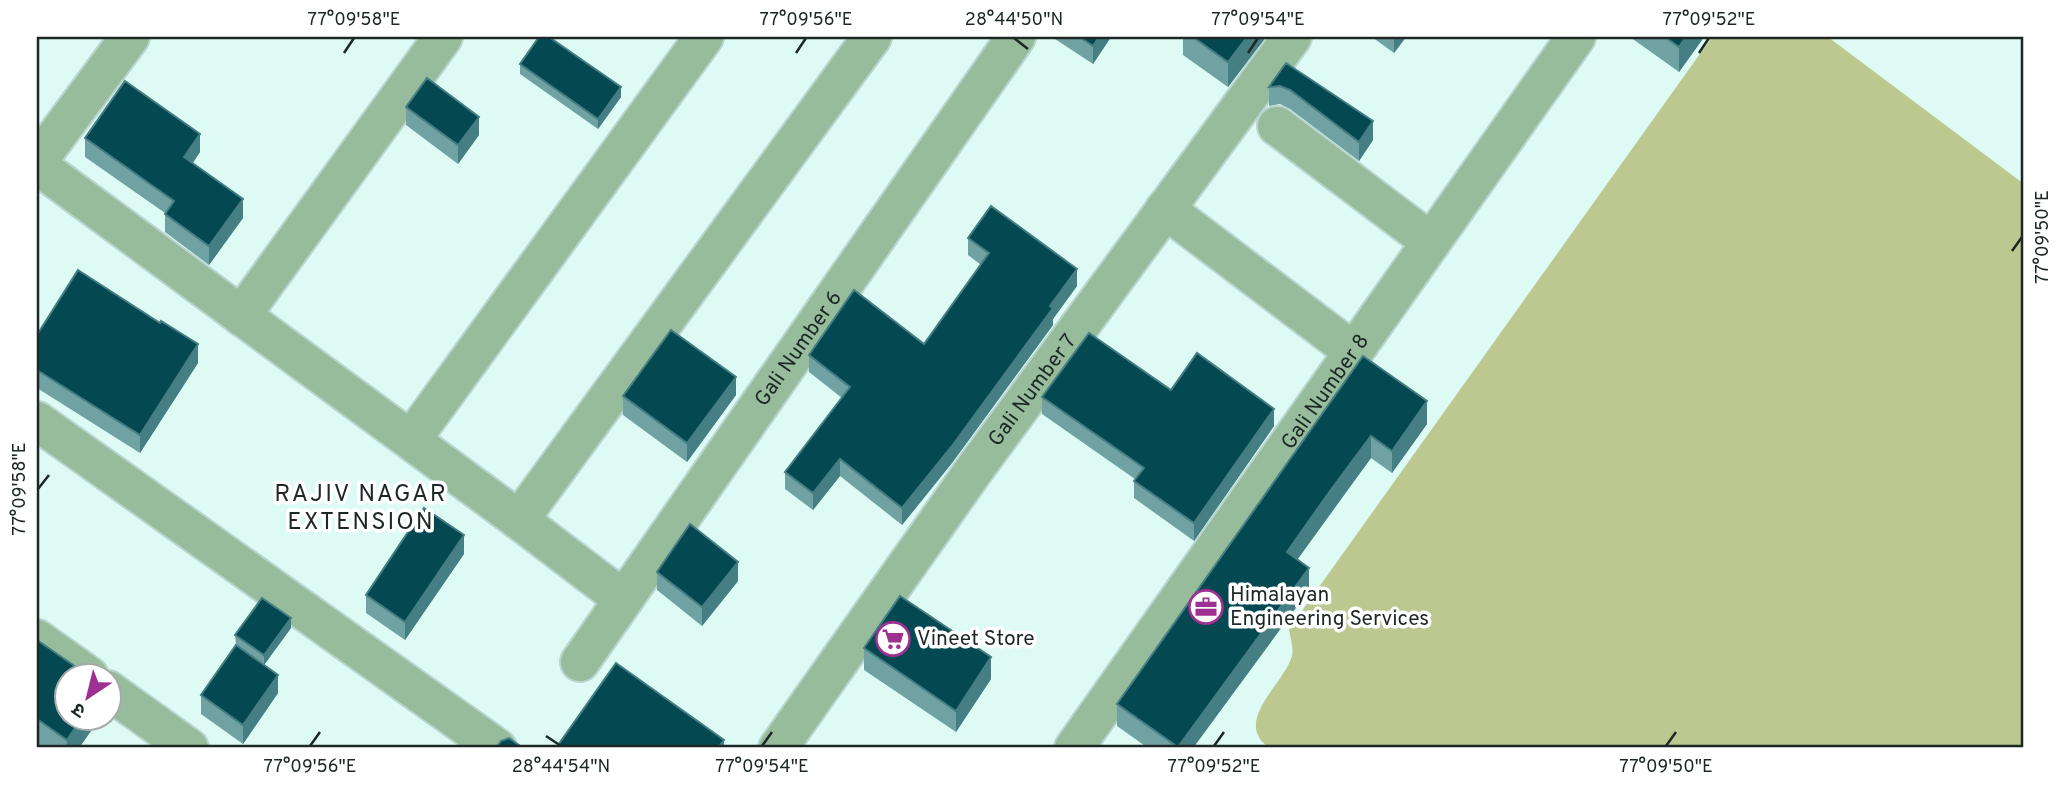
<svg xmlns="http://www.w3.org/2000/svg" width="2061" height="785" font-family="Overpass,'Noto Sans Devanagari',sans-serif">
<rect width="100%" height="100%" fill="#ddfbf4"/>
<path fill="#bcc88f" d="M1712,37H1828L2024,184V748H1291L1281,745L1267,746C1234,720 1284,684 1292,656C1294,648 1290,637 1289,629Z"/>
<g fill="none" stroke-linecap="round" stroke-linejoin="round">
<g stroke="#bad5cf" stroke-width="42">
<g id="minor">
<path d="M1277,126L1431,242"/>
<path d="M37,162L130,37"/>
<path d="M37,165L519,520L623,599"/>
<path d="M1165,209L1354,352"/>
<path d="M241,316L443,37"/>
<path d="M37,421L497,748"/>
<path d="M411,440L704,37"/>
<path d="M519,520L872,37"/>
<path d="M37,639L89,676"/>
<path id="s1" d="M580,662L1016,37"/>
<path d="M108,690L189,748"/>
<path id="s2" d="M778,748L974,470L1292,37"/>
<path id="s3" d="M1074,748L1576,37"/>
</g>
</g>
<use href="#minor" stroke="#96bc9b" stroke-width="38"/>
</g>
<path fill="#70a2a3" d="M1052,37H1111L1093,64Z
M1183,37H1266L1228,87L1183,55Z
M1372,37H1406L1394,53Z
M1630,37H1702V40L1679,72Z
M1286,63L1373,140L1359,161L1290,109L1280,104L1269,106V87Z
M520,64L621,97L598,129L520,74Z
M406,107L479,135L458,164L406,125Z
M85,138L200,152L193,163L243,218L209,265L165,232V213L85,157Z
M968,238L1077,286L1053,319V325L952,463L902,525L840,476L813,510L785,489V472L842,398L809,372V355L924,344L981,265L968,255Z
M37,335L198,363L140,453L37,388Z
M1363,356L1427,424L1392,473L1371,458L1330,513L1297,559L1309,590L1193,748H1148L1117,726V704Z
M736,395L687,462L623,415V396Z
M1042,397L1274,426L1194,541L1134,498V481L1135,479L1042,414Z
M464,554L405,640L366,613V595Z
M657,572L738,581L702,626L657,590Z
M291,628L264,665L278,693L243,744L201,714V695L236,645L235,635Z
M37,640L100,718L79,748H43L37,744Z
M864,648L991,679L956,732L864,670Z"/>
<path fill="#457e83" d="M1099,37H1111L1093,64V46Z
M1247,37H1266L1228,87V62Z
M1395,37H1406L1394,53V39Z
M1686,37H1702V40L1679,72V47Z
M621,87V97L598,129V119Z
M479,117V135L458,164V145Z
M1373,121V140L1359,161V142Z
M200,134V152L184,175V157Z
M243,199V218L209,265V246Z
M1077,269V286L1053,319V325L952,463L902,525V508Z
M198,344V363L140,453V435Z
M736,377V395L687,462V443Z
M1427,401V424L1392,473V451Z
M1274,409V426L1194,541V523Z
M1371,436V458L1287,574V552Z
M840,459V476L813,510V493Z
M464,535V554L405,640V622Z
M738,562V581L702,626V607Z
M1309,568V590L1193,748H1178Z
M291,618V628L264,665V655Z
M991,657V679L956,732V711Z
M278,675V693L243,744V725Z
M82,718H100L79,748H67V740Z
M724,740V748H718Z"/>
<path fill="#044852" stroke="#457e83" stroke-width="2" d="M539,37H549L621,87L598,119L520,64Z
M1080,37H1099L1093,46Z
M1193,37H1247L1228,62Z
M1665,37H1686L1679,47Z
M1286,63L1373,121L1359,142L1290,90L1280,86L1269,87Z
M427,78L479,117L458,145L406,107Z
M125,81L200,134L184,157L243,199L209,246L165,214L174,201L85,138Z
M991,206L1077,269L1050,306L1053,308L952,446L902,508L840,459L813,493L785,472L850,387L809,355L854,290L924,344L989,253L968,238Z
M78,270L160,323L161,321L198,344L140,435L37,370V335Z
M671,330L736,377L687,443L623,396Z
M1089,333L1171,390L1197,353L1274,409L1194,523L1134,481L1144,468L1042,397Z
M1363,356L1427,401L1392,451L1371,436L1330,491L1287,552L1309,568L1178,747L1117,704Z
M424,508L464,535L405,622L366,595Z
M690,524L738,562L702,607L657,572Z
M900,596L991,657L956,711L864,648Z
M262,598L291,618L264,655L235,635Z
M37,640L89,676H66V718H82L67,740L37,719Z
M236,645L278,675L243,725L201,695Z
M616,663L724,740L718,748H556Z
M509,738L523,748H496L501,741Z"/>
<path fill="none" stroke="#1d2826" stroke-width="2.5" d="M1014,38L1028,49M344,53L354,38M796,53L806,38M1248,53L1258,38M1699,53L1709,38M2012,251L2022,237M38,489L49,475M546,736L561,746M310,746L320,732M762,746L772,732M1214,746L1224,732M1666,746L1676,732"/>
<defs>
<g id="office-ring" transform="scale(1.75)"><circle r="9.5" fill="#fff" stroke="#9d3090" stroke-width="1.5"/><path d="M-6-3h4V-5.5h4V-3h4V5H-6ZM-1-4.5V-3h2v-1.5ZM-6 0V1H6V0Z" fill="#9d3090"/></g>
<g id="supermarket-ring" transform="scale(1.75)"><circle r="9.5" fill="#fff" stroke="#9d3090" stroke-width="1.5"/><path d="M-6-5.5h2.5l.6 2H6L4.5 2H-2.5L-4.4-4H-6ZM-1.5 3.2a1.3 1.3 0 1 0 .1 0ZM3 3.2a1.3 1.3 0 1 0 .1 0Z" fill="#9d3090"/></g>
</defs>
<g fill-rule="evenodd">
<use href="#office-ring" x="1206" y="607"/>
<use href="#supermarket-ring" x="893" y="639"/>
</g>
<g text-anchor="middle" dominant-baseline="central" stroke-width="7" stroke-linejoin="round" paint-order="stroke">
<g font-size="21" fill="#1d2826" stroke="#fff">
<text stroke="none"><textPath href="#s1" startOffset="382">Gali Number 6</textPath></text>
<text stroke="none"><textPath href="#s2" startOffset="439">Gali Number 7</textPath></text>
<text stroke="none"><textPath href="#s3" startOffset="436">Gali Number 8</textPath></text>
</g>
<g font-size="21" fill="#1d2826" stroke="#fff" text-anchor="start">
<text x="1230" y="595">Himalayan<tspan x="1230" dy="24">Engineering Services</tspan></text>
<text x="917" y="639">Vineet Store</text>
</g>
<g font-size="24" letter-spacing="2" fill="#1d2826" stroke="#fff">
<text x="361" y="495">RAJIV NAGAR<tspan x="361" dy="28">EXTENSION</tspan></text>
</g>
</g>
<rect width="2061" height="785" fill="none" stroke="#ffffff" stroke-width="77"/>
<g transform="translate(88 697) rotate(215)"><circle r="33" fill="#ffffff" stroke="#a5a9a8" stroke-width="2"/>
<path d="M0-5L12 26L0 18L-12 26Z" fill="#9d3090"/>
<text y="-10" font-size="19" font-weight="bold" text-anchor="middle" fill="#1d2826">उ</text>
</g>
<rect x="38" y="38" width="1984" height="708" fill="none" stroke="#1d2826" stroke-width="2.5"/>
<g font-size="18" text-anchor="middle" fill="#1d2826">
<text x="354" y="25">77°09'58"E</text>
<text x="806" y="25">77°09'56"E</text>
<text x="1014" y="25">28°44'50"N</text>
<text x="1258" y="25">77°09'54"E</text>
<text x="1709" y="25">77°09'52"E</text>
<text transform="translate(2042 237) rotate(-90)" y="6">77°09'50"E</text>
<text transform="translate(19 489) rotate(-90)" y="6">77°09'58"E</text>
<text x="310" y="772">77°09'56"E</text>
<text x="561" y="772">28°44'54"N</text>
<text x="762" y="772">77°09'54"E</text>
<text x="1214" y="772">77°09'52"E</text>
<text x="1666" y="772">77°09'50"E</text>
</g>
</svg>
